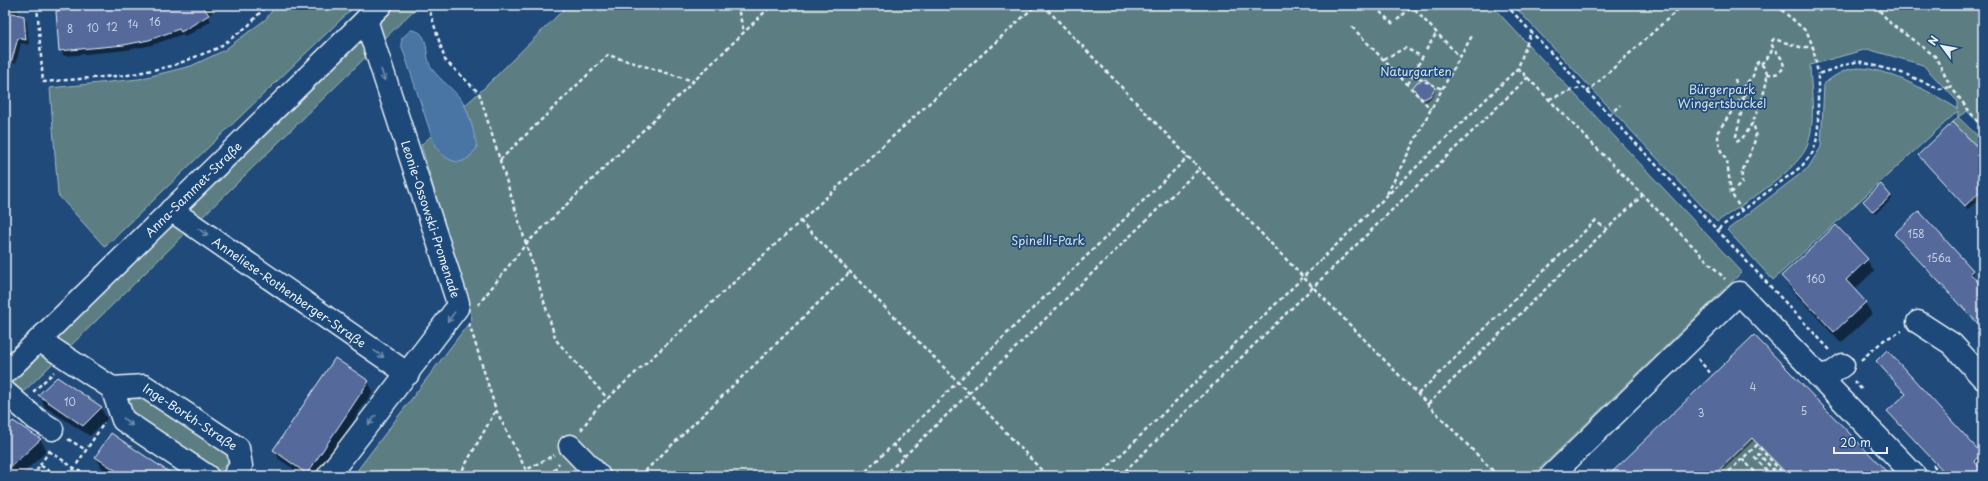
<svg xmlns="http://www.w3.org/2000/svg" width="1988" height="481" font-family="'Playpen Sans',sans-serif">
<rect width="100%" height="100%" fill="#1f4a7a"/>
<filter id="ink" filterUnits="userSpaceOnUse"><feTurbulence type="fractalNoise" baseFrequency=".025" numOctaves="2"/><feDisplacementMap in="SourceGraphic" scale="8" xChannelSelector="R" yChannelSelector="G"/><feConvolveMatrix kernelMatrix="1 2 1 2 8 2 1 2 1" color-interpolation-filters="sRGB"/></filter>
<g filter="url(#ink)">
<path fill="#5c7e83" stroke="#a2b8be" d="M276,5H356L105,247L58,195L50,88L139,79L191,66L223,51L266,19Z
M392,5H419L5,410V381Z
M568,5H1491L1742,272L1532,476H353L472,319L421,145L483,89Z
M1513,5H1983V128L1967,111L1958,117L1983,141V153L1953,122L1958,117V111L1773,280L1727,230L1808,168L1821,147L1824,84C1832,77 1840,72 1850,69C1878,62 1934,94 1958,109V102L1923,65L1867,49L1810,65C1811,91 1816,119 1808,144C1799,171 1741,205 1717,222Z
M135,393L229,453C229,466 224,470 211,471L130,417L126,405L131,395Z
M1752,438L1789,476H1713Z"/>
<path fill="#4875a4" stroke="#88a7c6" d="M411,30C432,31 423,56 432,69C441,81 454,89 462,101C469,110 475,137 477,148C474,151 471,156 468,158C456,168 442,156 435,146L401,44L402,38Z"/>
<path fill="#0007" d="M5,5L17,8L20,16L24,17L27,23L29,45L21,43L16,63L5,60Z
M129,5H220L208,16L211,21L185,37L183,34L152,45L127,50L64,56L60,50Z
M1434,89L1435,91L1431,98L1426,102L1421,99L1419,96Z
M1983,155V195L1968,209L1919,156Z
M1890,196L1892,199L1875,214L1866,204Z
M1919,213L1972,271L1974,275L1972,277L1983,289V329L1898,238Z
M1867,260L1874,271L1854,290L1865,303L1872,314L1841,343L1789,287L1783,276Z
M1754,336L1889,476H1789L1754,440L1717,476H1610Z
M368,382L373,391L317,476H304L279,459L274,450Z
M39,395L101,408L107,419L90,436L45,407Z
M1890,414L1981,455L1982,457L1975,464L1983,473V476H1948Z
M5,430L40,439L47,451L20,476H5Z
M96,457L173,476H114L102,468Z"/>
<path fill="#556b9b" stroke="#e8f1f8" d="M115,5H202L209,15L181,32L179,29L149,40L124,45L59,51L56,11Z
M5,11L24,16L26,40L18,38L9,70H5Z
M1426,79L1435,88L1430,96L1424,99L1418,96L1413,87L1417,82Z
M1953,122L1983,153V189L1965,206L1918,155Z
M1881,184L1891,196L1873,212L1863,201Z
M1919,211L1973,270L1970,273L1983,288V329L1894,234Z
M1836,225L1868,259L1846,280L1866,302L1834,332L1781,276Z
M1754,335L1891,476H1789L1752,438L1713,476H1608Z
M1887,350L1982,454L1974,461L1983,471V476H1948L1887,411L1906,394L1876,361Z
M335,358L369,381L307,474L273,450Z
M57,377L102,407L83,426L38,395Z
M13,421L41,439L5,472V429Z
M111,433L142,454L175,476H124L95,457Z"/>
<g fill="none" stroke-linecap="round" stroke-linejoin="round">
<g stroke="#e8f1f8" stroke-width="25">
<g id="minor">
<path id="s1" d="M171,210L408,374"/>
<path d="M1918,322L1952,344L1983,378"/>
<path id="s2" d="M39,340L112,388L144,386L238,448L241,466L234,476"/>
<path id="s3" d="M5,373L381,5"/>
<path d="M1818,376L1832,373L1843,365"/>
<path d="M112,388L123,420L207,476"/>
<path d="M5,392L36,419L52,429"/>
<path d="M570,446L599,476"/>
<path d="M328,476L457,308L458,303L366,20"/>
<path d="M1551,476L1739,293L1915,476"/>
</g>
</g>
<path stroke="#e8f1f8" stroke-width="2.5" stroke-dasharray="4 3" stroke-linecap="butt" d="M37,5L43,82L128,75L172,66L218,48L248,26L267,5
M428,5L445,60L479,93L556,340L608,399
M737,5L744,32
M1043,5L1304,278L1498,476
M1410,5L1460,57
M1506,5L1830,350
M1776,5L1807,32L1813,47L1818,74
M1875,5L1891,24L1935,56L1951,87L1983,129
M1375,7L1393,24
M1397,20L1412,7
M1352,27L1431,109
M1426,50L1436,34
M1384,59L1405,48L1423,57
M1761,64L1770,55L1773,47
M1518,68L1725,279
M1413,74L1422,80L1442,89
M1767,74C1776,75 1779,74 1784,67C1782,53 1773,52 1771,42L1774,39L1800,47H1813
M1735,79L1737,87L1742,88L1753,76L1756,64L1758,62C1762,65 1767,69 1767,74C1768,88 1750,137 1738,141L1736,139V136L1745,96L1742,88
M1408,84L1424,54
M1587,92L1683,5
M1549,99L1582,87
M1609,115L1620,105
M500,160L608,55L693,81
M1731,193L1742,183C1742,179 1741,174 1743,170C1747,157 1762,137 1752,123
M1387,194L1431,109L1473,34
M1742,211L1731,193L1727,161L1721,151L1717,133L1739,101L1745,96
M800,221L969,393L1047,476
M1718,229L1802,166L1813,152L1818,135V74L1858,61L1905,74L1940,89L1951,87
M478,305L526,244L772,5
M469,323L496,410L526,470L554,455
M1698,359L1712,375
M1861,360L1884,340L1902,331
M1854,381L1862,390
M33,392L54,372
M1418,394L1595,221L1607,229L1643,195
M1428,404L1607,229
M581,430L596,409L1036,5
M68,439L86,450
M893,444L904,456
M49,451L86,476
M1742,459L1759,476
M40,465L50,450
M1933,465L1943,476
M33,476L40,465L57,476
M69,476L104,423
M459,476L496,410
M522,476L526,470
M550,476L559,463
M640,476L850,272
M861,476L1188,157
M884,476L1199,169
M1099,476L1518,68L1531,32
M1120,476L1528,77
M1724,476L1757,445L1781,471L1778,475L1759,454L1755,458L1772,476"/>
<use href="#minor" stroke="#1f4a7a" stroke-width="22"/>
</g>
<defs><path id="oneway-shaft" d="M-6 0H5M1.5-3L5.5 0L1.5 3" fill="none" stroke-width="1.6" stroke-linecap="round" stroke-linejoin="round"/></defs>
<g stroke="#6f8dac">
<use href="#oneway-shaft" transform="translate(383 75) rotate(72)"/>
<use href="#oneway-shaft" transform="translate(203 232) rotate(35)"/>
<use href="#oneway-shaft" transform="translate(451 317) rotate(127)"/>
<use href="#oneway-shaft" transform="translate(379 354) rotate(35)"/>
<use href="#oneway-shaft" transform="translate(372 420) rotate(128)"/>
<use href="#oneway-shaft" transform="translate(128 422) rotate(40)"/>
</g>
</g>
<g text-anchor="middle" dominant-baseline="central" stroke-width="3.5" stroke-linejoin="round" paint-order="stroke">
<g font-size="10" fill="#c3d0e1">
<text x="155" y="21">16</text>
<text x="133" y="23">14</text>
<text x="112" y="26">12</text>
<text x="93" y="27">10</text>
<text x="70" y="28">8</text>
<text x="1916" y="233">158</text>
<text x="1939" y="257">156a</text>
<text x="1816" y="278">160</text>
<text x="1753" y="386">4</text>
<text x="70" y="401">10</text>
<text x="1804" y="410">5</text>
<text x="1701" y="412">3</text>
</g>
<g font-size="12" fill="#d3e0e6" stroke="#1f4a7a">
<text x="1416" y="71">Naturgarten</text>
<text x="1722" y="89">Bürgerpark<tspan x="1722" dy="14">Wingertsbuckel</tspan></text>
<text x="1048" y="240">Spinelli-Park</text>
</g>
<g font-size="12" fill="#e8f1f8" stroke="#1f4a7a">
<text stroke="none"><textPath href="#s3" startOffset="263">Anna-Sammet-Straße</textPath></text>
<text transform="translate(431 219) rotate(72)">Leonie-Ossowski-Promenade</text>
<text stroke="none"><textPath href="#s1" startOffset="144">Anneliese-Rothenberger-Straße</textPath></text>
<text stroke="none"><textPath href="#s2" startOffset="175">Inge-Borkh-Straße</textPath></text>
</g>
</g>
<rect width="1988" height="481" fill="none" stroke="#1f4a7a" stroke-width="20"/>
<rect x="10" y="10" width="1968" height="461" fill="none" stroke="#e8f1f8" stroke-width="1.5" filter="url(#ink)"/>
<g transform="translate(1942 46) rotate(302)" stroke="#1f4a7a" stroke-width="3" paint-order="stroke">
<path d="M0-3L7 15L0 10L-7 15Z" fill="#e8f1f8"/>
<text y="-6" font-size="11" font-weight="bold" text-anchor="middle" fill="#e8f1f8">N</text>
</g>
<path d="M1834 447v6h53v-6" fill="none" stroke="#e8f1f8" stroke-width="2"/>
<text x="1840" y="447" font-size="12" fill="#e8f1f8" stroke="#1f4a7a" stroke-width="3" paint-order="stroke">20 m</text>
</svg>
